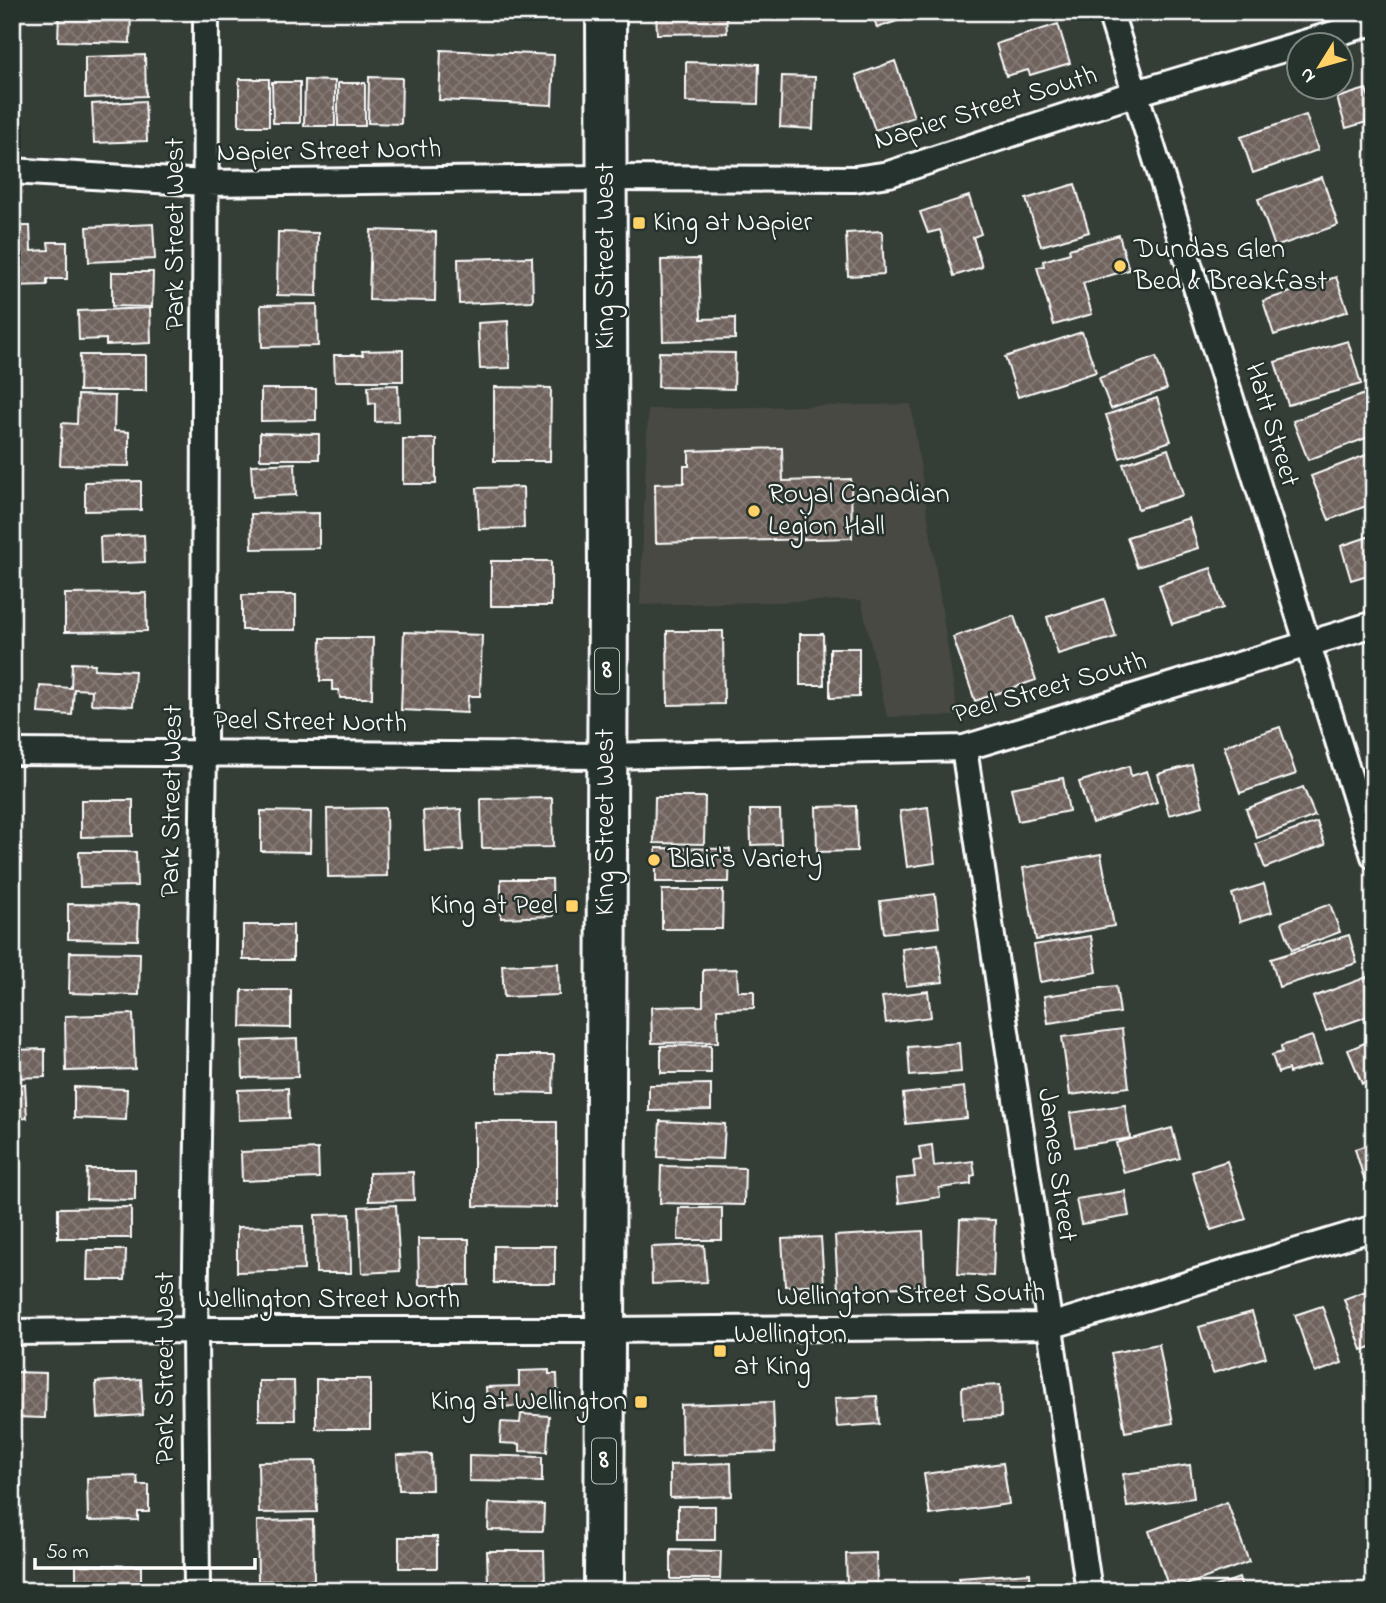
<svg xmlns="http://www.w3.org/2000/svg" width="1386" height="1603" font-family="'Indie Flower',sans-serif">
<defs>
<pattern id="building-cross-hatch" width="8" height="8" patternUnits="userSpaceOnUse" patternTransform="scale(1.75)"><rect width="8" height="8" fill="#70635d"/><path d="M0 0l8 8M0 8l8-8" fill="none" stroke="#857a75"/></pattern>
</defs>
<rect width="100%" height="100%" fill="#353d37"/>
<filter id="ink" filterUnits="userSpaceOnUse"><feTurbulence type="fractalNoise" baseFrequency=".0143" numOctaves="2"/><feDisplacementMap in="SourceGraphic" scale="14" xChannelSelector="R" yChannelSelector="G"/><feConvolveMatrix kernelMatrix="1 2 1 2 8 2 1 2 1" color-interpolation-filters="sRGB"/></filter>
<g filter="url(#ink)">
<path fill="#474842" d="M911,404L958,716L887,717L861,600L640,605L648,409Z"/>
<path fill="url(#building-cross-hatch)" stroke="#fff" stroke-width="2" d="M59,12H131L130,43L58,41Z
M250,12H312V15L250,14Z
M497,12H562V17L498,20Z
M656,12H726L727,33L657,34Z
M872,12H919L920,13L877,28Z
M1058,24L1070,63L1030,75L1028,70L1006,76L996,44Z
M441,50L554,55L552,105L439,100Z
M145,55L146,96L85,98V57Z
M895,61L914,117L875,130L856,75Z
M686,62L759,64L758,104L686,102Z
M782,76L815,77L813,129L780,127Z
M369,77L402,78L401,124L368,123Z
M239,79H269V126H239Z
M305,80L335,81V126H304Z
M272,82H300V123H273Z
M338,83H365V126H338Z
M1366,89L1374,111V120L1346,128L1337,98Z
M145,101L147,141L94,143L92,104Z
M1306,115L1318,150L1253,173L1241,137Z
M1322,177L1338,225L1275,247L1258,199Z
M1075,184L1089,232L1041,246L1026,199Z
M969,196L981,234L973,237L982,267L954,276L940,230L928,233L920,212Z
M153,224L155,259L89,262L87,227Z
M12,226H30L31,251L49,250L48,242H67V279H47V285L12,286Z
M371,230L436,232L435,301L369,300Z
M882,231L884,274L848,276L846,233Z
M278,232L318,233L317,296L277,295Z
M1119,235L1129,270L1083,283L1092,314L1054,325L1037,267L1044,266L1043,261L1070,253L1069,249Z
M532,257L533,301L459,304L458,259Z
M699,259L701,319L735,318V339L663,341L661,260Z
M112,272H153L152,307L112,306Z
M1336,277L1348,311L1274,335L1263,301Z
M317,304L318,346L262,347L261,305Z
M150,308L151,343L106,345V339L79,340L78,311Z
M508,321L510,368L480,369L478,323Z
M1082,332L1096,372L1018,397L1005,357Z
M1348,341L1361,384L1288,405L1275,362Z
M403,350V381H335L334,355H363L362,351Z
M659,352L735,353L734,389L658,387Z
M80,355H146V391H79Z
M1156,357L1167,389L1111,409L1099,378Z
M398,385L399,421L375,422V403L369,404L368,386Z
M494,387L551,388L550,461H494Z
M261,389H316V420L261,421Z
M1370,392L1374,401V435L1308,460L1293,421Z
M78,395L115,396L114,431L129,432V466L60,465L62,423L77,424Z
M1157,398L1171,441L1120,458L1106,415Z
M260,433L319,434V459H260Z
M403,439H436V484H403Z
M782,448L783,481L851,479L852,538L656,543L655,484L684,483V466H689V451Z
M1168,449L1183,495L1138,509L1123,464Z
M1374,452V503L1329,520L1311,476Z
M295,463L296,495L253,497L251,465Z
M141,481V510L85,511V482Z
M523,487L524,528L479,529L477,488Z
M319,513V548L252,549L251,514Z
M1189,518L1198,548L1137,567L1127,537Z
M144,535L145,562L101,564L100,537Z
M1374,535V573L1351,580L1341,546Z
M491,561H551V606H491Z
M1211,568L1223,608L1172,624L1159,585Z
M146,593L147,631L65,632V594Z
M242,595H296V630H242Z
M1104,599L1116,637L1058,654L1047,617Z
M1014,616L1036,680L975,701L953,637Z
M667,631H723L724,704L668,705Z
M404,632L482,635L480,696H468L467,713L401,710Z
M800,634H823L824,685H800Z
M321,638H373L372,698H340L339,690H332V681H320Z
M830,648H859V697L830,698Z
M72,663L95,664L94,669L135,671L133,706L91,704L92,690L74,689L72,715L38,713L40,686L71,688Z
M1280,727L1296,774L1240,793L1224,746Z
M1192,765L1203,806L1169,815L1158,774Z
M1129,766L1131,776L1147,771L1157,802L1092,823L1079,782Z
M1063,778L1069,811L1018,821L1011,788Z
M1303,787L1315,816L1257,838L1246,809Z
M655,797H705L704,844L654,843Z
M552,798L553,847L482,848L481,799Z
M81,800H133V836L81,837Z
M856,806L857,851L817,852L816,807Z
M928,807L935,863L907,867L900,811Z
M386,808L387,876L328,877L327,809Z
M461,809L463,850L425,851L423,811Z
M750,810H780L781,844L751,845Z
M261,811L311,812L310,852L261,851Z
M1317,822L1325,845L1265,868L1256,844Z
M656,848L730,849L729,882H656Z
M79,852H136L137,886L80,887Z
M1101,854L1114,926L1036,940L1023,868Z
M501,879H552L553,916L501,918Z
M1264,884L1272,912L1240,922L1232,894Z
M662,890H723L722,929H662Z
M935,894L939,927L884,933L880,901Z
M68,904L139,905L138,940L68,939Z
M1330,904L1340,932L1292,950L1282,922Z
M243,925H293V960H243Z
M1349,935L1357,963L1279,987L1271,959Z
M1091,936L1097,972L1040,982L1034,945Z
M938,944L943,982L906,986L902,949Z
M70,952L140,953L139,995L69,993Z
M558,963L559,995L504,997L502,965Z
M737,969L738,991H754V1008L717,1009L718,1042L652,1043L651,1007L703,1006V970Z
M1367,977L1374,996V1014L1326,1031L1313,997Z
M1116,986L1120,1013L1048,1023L1044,996Z
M242,990H291V1028L241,1027Z
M928,991L931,1017L886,1023L882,997Z
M133,1014L135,1069L66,1071L65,1016Z
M1122,1029L1129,1087L1070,1095L1062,1037Z
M1312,1036L1321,1063L1289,1073L1288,1069L1278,1073L1272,1055L1282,1052L1281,1046Z
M297,1039L298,1077L243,1078L242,1041Z
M1374,1039V1079L1362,1084L1348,1050Z
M959,1043L961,1072L910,1076L908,1047Z
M711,1045V1073H661V1046Z
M45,1049V1077L12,1078V1050Z
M497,1055H554L553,1093L497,1092Z
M25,1084L27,1118L12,1119V1085Z
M711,1084V1110L649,1111V1085Z
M74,1087L127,1089L126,1120L74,1118Z
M964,1087L967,1118L906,1124L903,1094Z
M288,1088L289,1118L239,1120L238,1090Z
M1125,1105L1130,1138L1075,1147L1070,1113Z
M660,1121L725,1124L723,1159L658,1157Z
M474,1122H557V1207L474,1206Z
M1172,1128L1180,1158L1124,1173L1116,1143Z
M1374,1143V1182L1366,1185L1355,1149Z
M932,1145L934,1166L973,1161L975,1175L971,1176V1184L939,1188L940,1197L899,1203L896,1179L915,1177L913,1161L921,1160L919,1147Z
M318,1149L319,1178L242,1181L241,1152Z
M1227,1161L1246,1219L1211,1230L1192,1172Z
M661,1166L745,1168L744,1205L660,1203Z
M87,1169H135V1200L86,1199Z
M413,1172L414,1200L369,1201V1173Z
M1125,1191L1129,1216L1081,1224L1076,1199Z
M396,1205L400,1271L362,1273L359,1207Z
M131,1207V1238H58V1208Z
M679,1208H722V1240H678Z
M350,1214L351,1273H316L315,1215Z
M960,1219L995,1220L993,1276L958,1274Z
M303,1226L304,1270L237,1272V1227Z
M923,1231L925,1286L838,1290L835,1236Z
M821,1237L824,1284L785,1286L782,1239Z
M418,1239H469V1285H419Z
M704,1245L707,1282L652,1284L651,1247Z
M494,1246H555V1283H494Z
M88,1250H126L125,1280H87Z
M1371,1289L1374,1298V1346L1362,1350L1344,1299Z
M1322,1306L1342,1363L1315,1373L1295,1315Z
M1252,1312L1266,1357L1213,1373L1199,1327Z
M1159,1344L1173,1423L1125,1432L1111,1353Z
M549,1370V1374H557L558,1405L487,1407L486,1387L519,1386V1371Z
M12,1372L46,1373L45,1418L12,1417Z
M141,1379L143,1415L98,1418L96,1382Z
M316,1379H370V1429H316Z
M259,1381H294L295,1420H259Z
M1000,1385L1001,1417L963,1419L962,1387Z
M877,1396L879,1424L837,1427L835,1398Z
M773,1402L775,1452L682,1455L681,1405Z
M521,1414L549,1416L547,1452L520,1451V1444L500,1443L501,1422L520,1423Z
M431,1454L432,1490H399L397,1455Z
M469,1455L542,1457V1482L469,1481Z
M316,1461L317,1512L259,1513L258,1462Z
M731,1463L732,1496L670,1498V1465Z
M1003,1463L1009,1504L930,1515L924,1474Z
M1190,1465L1194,1498L1127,1507L1123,1474Z
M137,1476L138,1485H149V1512H138V1520L88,1521L87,1478Z
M1227,1502L1249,1562L1170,1591L1149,1531Z
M489,1503L544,1505L543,1531L488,1530Z
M678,1506H715V1540H678Z
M313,1520L314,1580L258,1581L257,1521Z
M399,1537H437V1568H399Z
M671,1550L721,1551L720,1579H671Z
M487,1551H544L545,1583L488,1584Z
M876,1553L877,1588H847L846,1554Z
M76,1565L141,1566V1591H76Z
M1030,1573L1031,1591H960L959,1578Z
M1239,1578L1243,1591H1202Z
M312,1589V1591H259V1590Z"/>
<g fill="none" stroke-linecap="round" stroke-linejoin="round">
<g stroke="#fff" stroke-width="30">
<path id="minor" d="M1110,12L1374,856
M12,171L205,183L605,178L855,179L889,174L1136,93L1374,22
M964,748L1089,1591
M12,752L606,756L964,748L1374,624
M12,1332L195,1330H604L1050,1326L1374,1228
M197,1591L195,1330L204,752L206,12"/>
</g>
<g stroke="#fff" stroke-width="44">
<path id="primary" d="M604,1591L608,585L606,12"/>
</g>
<use href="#minor" stroke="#26332d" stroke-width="24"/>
<use href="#primary" stroke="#26332d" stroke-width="38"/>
</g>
</g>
<g fill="#ffd166" stroke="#26332d" stroke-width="2.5">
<rect x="632" y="216" width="14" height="14" rx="3.5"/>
<circle cx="1120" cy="266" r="7"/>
<circle cx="754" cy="511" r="7"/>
<circle cx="654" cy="860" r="7"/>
<rect x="565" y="899" width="14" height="14" rx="3.5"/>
<rect x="713" y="1344" width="14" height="14" rx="3.5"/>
<rect x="634" y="1395" width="14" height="14" rx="3.5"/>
</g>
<g text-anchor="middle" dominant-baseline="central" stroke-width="5" stroke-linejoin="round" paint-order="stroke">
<g fill="#26332d" stroke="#bec2c0" stroke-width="2">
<rect x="595" y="648.5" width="24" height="45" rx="5"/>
<rect x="592" y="1438.5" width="24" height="45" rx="5"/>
</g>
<g font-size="26" font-weight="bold" fill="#fff">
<text x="607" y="671">8</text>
<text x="604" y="1461">8</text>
</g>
<g font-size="28" fill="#fff" stroke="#26332d">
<text transform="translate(986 109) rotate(-17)">Napier Street South</text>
<text transform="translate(329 152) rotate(-1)">Napier Street North</text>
<text transform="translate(176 234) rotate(-90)">Park Street West</text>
<text transform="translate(606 256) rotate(-90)">King Street West</text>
<text transform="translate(1271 425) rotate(73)">Hatt Street</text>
<text transform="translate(1050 689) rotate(-16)">Peel Street South</text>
<text transform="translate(310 723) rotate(1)">Peel Street North</text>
<text transform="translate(173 801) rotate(-89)">Park Street West</text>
<text transform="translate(606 822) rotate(-90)">King Street West</text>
<text transform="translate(1056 1165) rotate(82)">James Street</text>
<text transform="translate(911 1296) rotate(-1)">Wellington Street South</text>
<text x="329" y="1300">Wellington Street North</text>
<text transform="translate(166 1368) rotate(-90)">Park Street West</text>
</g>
<g font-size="28" fill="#fff" stroke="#26332d" text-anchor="start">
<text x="653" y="223">King at Napier</text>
<text x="1134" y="250">Dundas Glen<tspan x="1134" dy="32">Bed &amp; Breakfast</tspan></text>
<text x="768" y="495">Royal Canadian<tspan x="768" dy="32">Legion Hall</tspan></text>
<text x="668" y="860">Blair's Variety</text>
<text x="558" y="906" text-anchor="end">King at Peel</text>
<text x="734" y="1335">Wellington<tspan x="734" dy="32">at King</tspan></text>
<text x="627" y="1402" text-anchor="end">King at Wellington</text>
</g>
</g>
<rect width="1386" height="1603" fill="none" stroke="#26332d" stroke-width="42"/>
<rect x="21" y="21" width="1344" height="1561" fill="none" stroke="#fff" stroke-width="2.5" filter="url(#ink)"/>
<g transform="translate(1320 66) rotate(233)"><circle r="33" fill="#26332d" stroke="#7d8581" stroke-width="2"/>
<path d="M0-5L12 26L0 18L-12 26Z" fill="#ffd166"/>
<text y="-10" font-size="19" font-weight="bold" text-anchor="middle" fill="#ffffff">N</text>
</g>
<path d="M35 1558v10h220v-10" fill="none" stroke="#ffffff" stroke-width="3.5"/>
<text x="46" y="1558" font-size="21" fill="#ffffff" stroke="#26332d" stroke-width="5" paint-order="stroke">50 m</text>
</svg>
